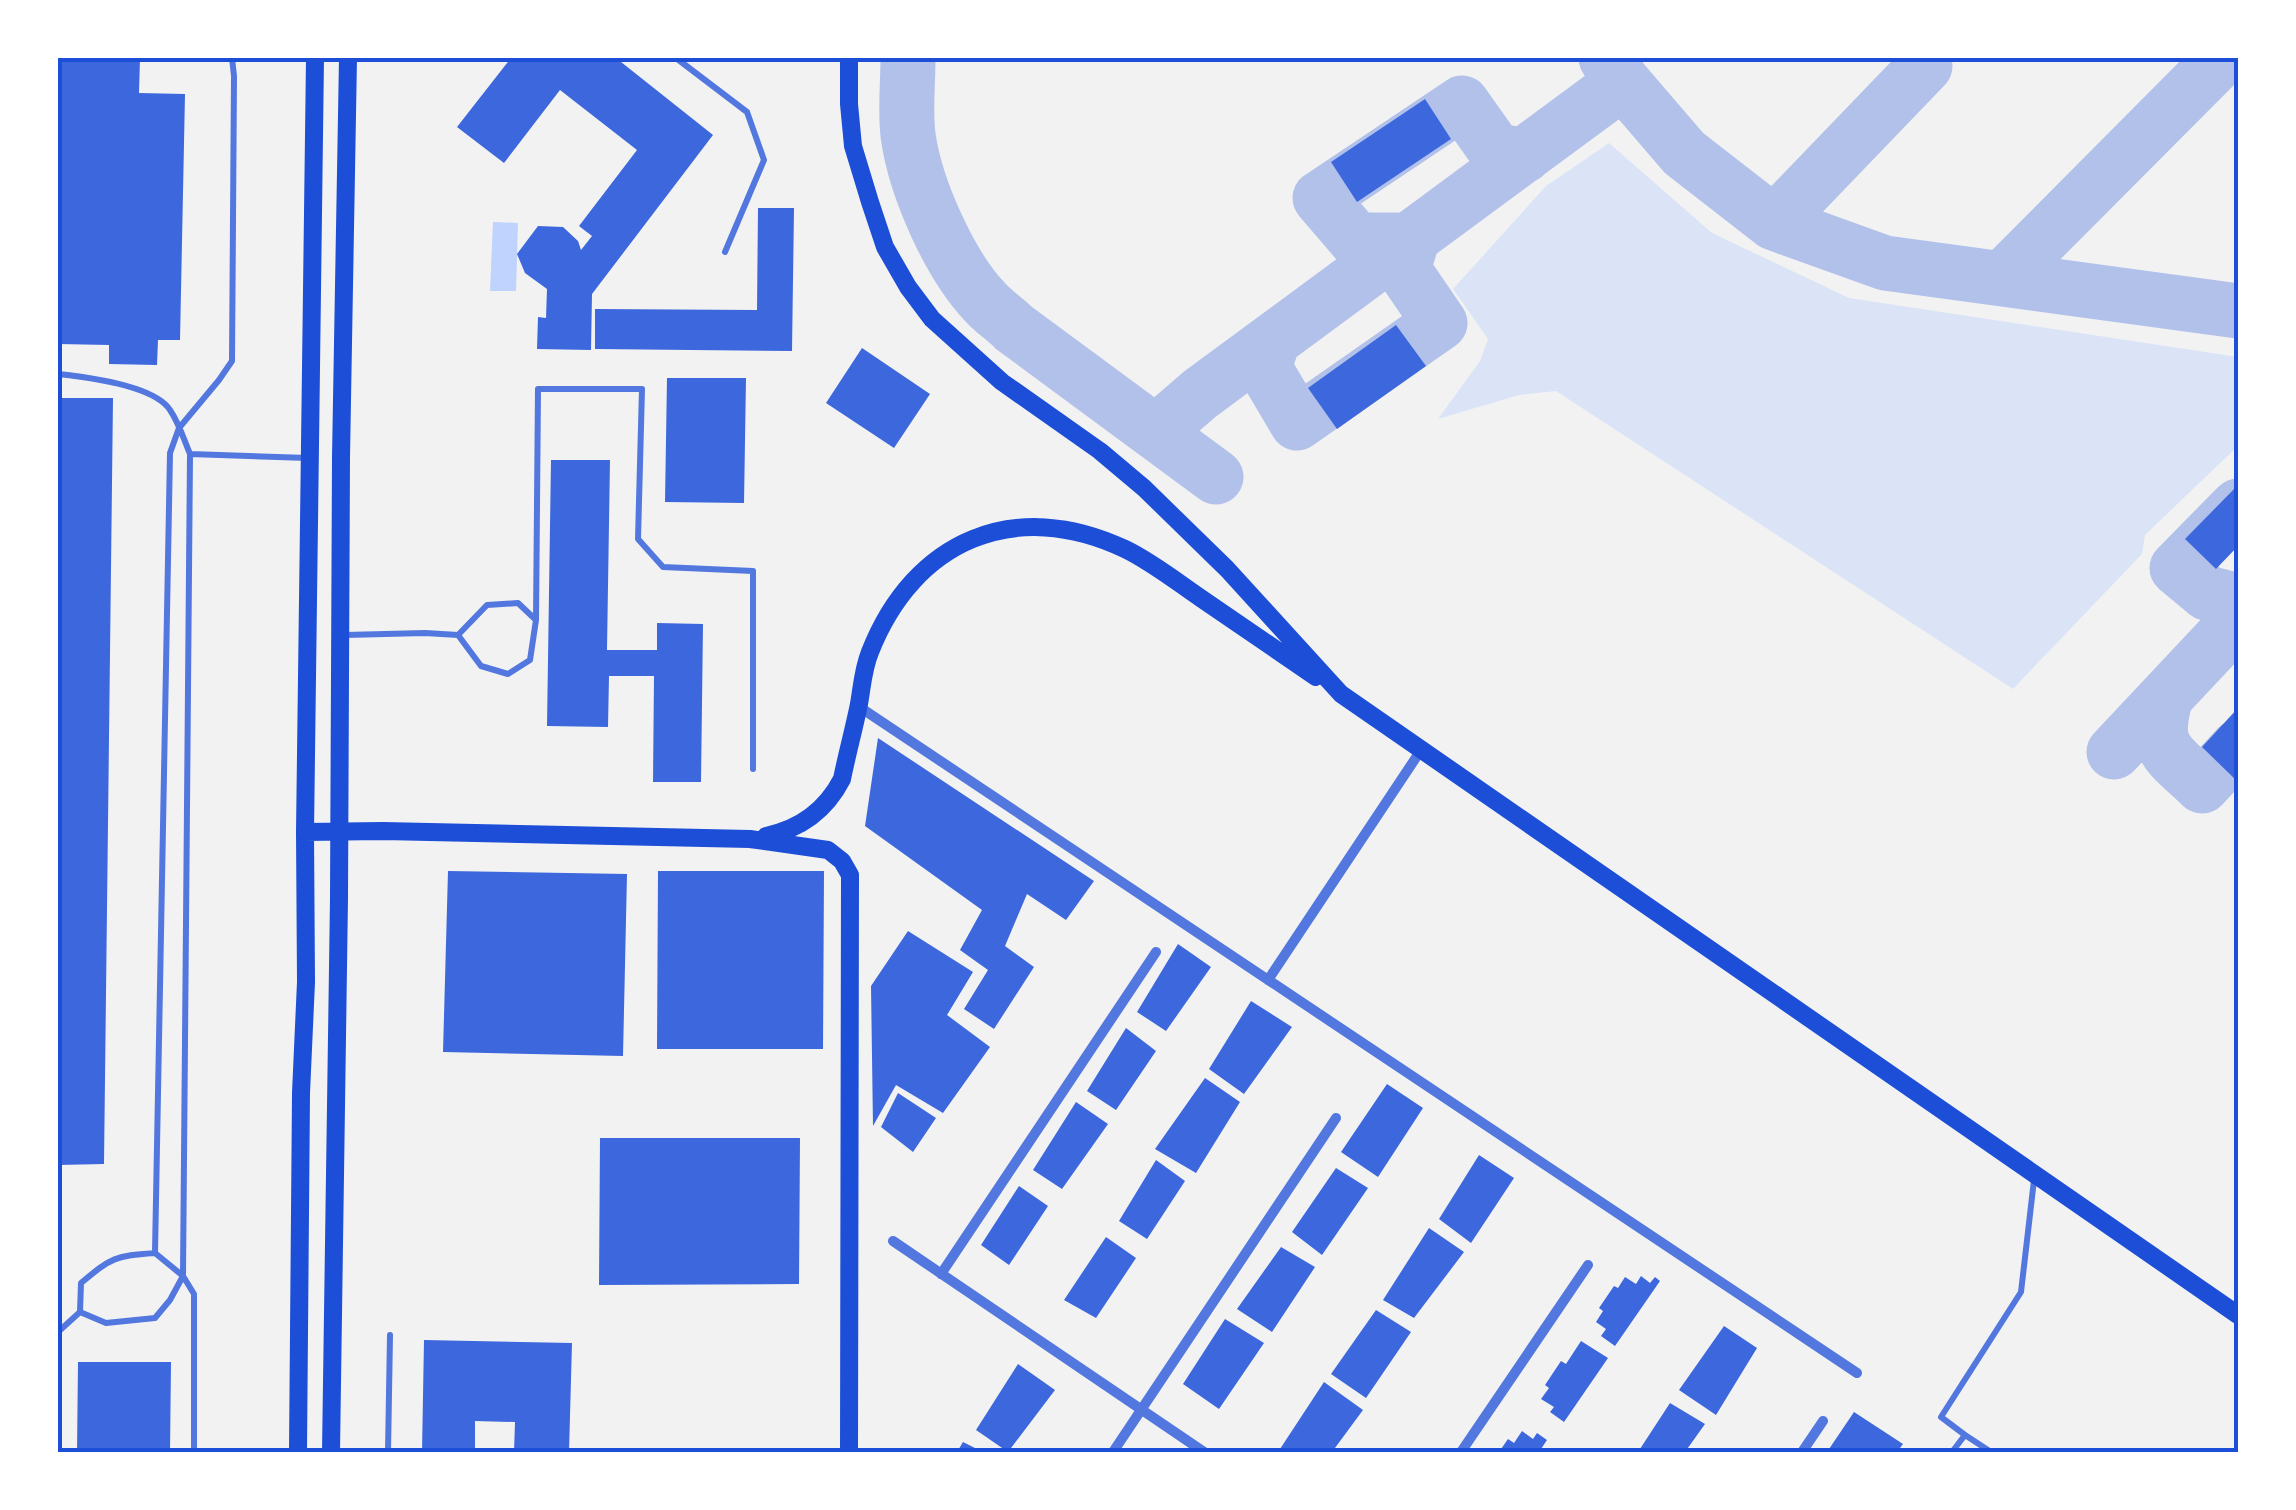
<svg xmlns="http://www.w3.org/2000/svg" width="2296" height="1510" font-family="Overpass,sans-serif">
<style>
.green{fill:#dbe4f7}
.water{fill:#bfd3fe}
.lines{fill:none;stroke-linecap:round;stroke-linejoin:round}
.taxiway{stroke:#b2c1ea;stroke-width:55}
.building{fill:#3d67dc}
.service{stroke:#5277de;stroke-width:6}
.minor{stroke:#5277de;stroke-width:10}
.secondary{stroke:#1d4ed8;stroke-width:18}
.neatline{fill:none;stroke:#1d4ed8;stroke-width:4}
</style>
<rect width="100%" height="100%" fill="#f2f2f2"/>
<!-- green -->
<path class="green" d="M1609,143l103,90 137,65 389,59v89l-93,89 -3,19 -129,135 -457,-298 -37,4 -81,24 42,-58 8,-22 -35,-50 93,-103z"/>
<!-- water -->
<path class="water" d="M493,222l25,1 -2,68h-26z"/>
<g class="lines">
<!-- taxiway -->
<path class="taxiway" d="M908,58c0,25 -3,52 0,77 7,52 41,129 77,167 9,10 20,17 29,26l202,149
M1606,58l17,24 61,71 90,70 111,40 353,48
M1774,223l151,-157
M2002,279l220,-221
M1273,341l-9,26 33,56 143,-100 -37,-54 9,-29h-56l-36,-42 142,-95 34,48 29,4
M1156,432l44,-38 423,-312
M2238,506l-61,62 30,25 31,8
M2166,697c-15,52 1,55 36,89l36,-39
M2114,752l124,-132"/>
</g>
<!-- building -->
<path class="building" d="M60,58h80l-1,35 46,1 -5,246h-22l-1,25 -48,-1v-19l-51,-1z
M511,58h105l97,77 -121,159 -1,56 -54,-1 1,-32 8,1 1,-29 -22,-16 -8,-19 21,-28 25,1 15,14 3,9 11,-14 -13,-10 58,-76 -77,-60 -56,73 -47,-36z
M1425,99l26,40 -94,63 -26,-40z
M758,208h36l-2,143 -197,-2v-40l162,1z
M1396,325l30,41 -89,63 -29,-41z
M862,348l68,46 -36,54 -68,-45z
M667,378h79l-2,125 -79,-1z
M58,398h55l-9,766 -46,1z
M551,460h59l-3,190h50v-27l46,1 -2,158h-48l1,-106h-45l-1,51 -61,-1z
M2238,485v61l-22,23 -31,-30z
M2238,708v74l-36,-35z
M878,738l216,143 -28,39 -39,-26 -22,52 29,21 -40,62 -30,-20 24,-39 -28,-20 22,-40 -117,-84z
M448,871l179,3 -4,182 -180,-4z
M658,871h166l-1,178h-166z
M908,931l65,41 -26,43 43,32 -47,66 -47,-28 -23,41 -2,-140z
M1178,944l33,23 -45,64 -29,-19z
M1251,1001l41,26 -48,67 -35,-25z
M1126,1028l30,23 -40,59 -29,-19z
M1205,1078l35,24 -44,71 -41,-24z
M1387,1084l36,24 -45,69 -37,-25z
M898,1093l38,25 -23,34 -32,-25z
M1076,1102l32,22 -46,65 -29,-19z
M600,1138h200l-1,146 -200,1z
M1479,1155l35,23 -43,65 -32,-24z
M1156,1160l29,21 -38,58 -28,-18z
M1336,1168l32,20 -46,67 -30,-23z
M1019,1186l29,20 -39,59 -28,-20z
M1429,1228l35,24 -50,66 -31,-18z
M1106,1237l30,21 -40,60 -32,-18z
M1281,1247l34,20 -43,65 -35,-23z
M1641,1276l9,7 5,-6 5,4 -45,65 -14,-10 5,-7 -10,-7 7,-11 -4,-3 15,-22 4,2 7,-11 11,7z
M1376,1310l35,22 -45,66 -35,-24z
M1225,1319l39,24 -45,66 -36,-25z
M1724,1326l33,22 -41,67 -37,-25z
M424,1340l148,3 -3,109h-55l1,-30 -40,-1v31h-53z
M1581,1341l27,17 -44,64 -14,-10 4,-5 -13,-8 8,-11 -4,-3 16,-24 5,3z
M78,1362h93l-1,90h-93z
M1018,1364l37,26 -47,62 -32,-22z
M1324,1382l39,28 -31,42h-48l-4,-3z
M1670,1403l35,21 -20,28h-47z
M1854,1412l49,32 -6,8h-70z
M1522,1431l11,8 4,-6 10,7 -8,12h-40l9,-13 6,4z
M963,1442l20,10h-26z"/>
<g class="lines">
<!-- service -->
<path class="service" d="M676,58l71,54 17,48 -39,92
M58,374c28,3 96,11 112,36 9,13 14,30 20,44l-7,822 11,18v158
M190,454l118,4
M536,620l2,-231h104l-4,150 25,28 90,4v198
M345,635l80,-2 33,2 29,-30 31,-2 18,17 -6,40 -22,14 -27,-8 -23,-31
M155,1253l15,-800 9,-25 40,-48 13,-19 2,-285 -2,-18
M58,1332l22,-20 1,-29c31,-26 34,-27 74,-30l28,23 -13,24 -15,18 -49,5 -26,-11
M1965,1435l26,17
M388,1452l2,-117
M1952,1452l13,-17 -24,-18 80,-125 13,-112"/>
<!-- minor -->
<path class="minor" d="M858,706l999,667
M1268,980l153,-230
M893,1241l311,211
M941,1274l215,-322
M1113,1452l223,-334
M1461,1452l127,-187
M1802,1452l21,-31"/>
<!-- secondary -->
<path class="secondary" d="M849,58v46l4,42 17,56 15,45 23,40 24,32 70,63 98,69 44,37 83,81 114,125 897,621
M305,832l78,-1 367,8 78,11 14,11 8,14 -1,577
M766,836c34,-7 60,-26 76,-57 5,-25 12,-50 17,-75 3,-17 4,-35 11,-52 44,-112 145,-155 255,-103 27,13 52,33 77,50 38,26 76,52 114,78
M298,1452l3,-359 5,-111 -1,-150 10,-774
M331,1452l8,-554 2,-441 7,-399"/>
</g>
<!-- border -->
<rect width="2296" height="1510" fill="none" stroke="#ffffff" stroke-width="120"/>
<rect x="60" y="60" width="2176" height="1390" class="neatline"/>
</svg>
